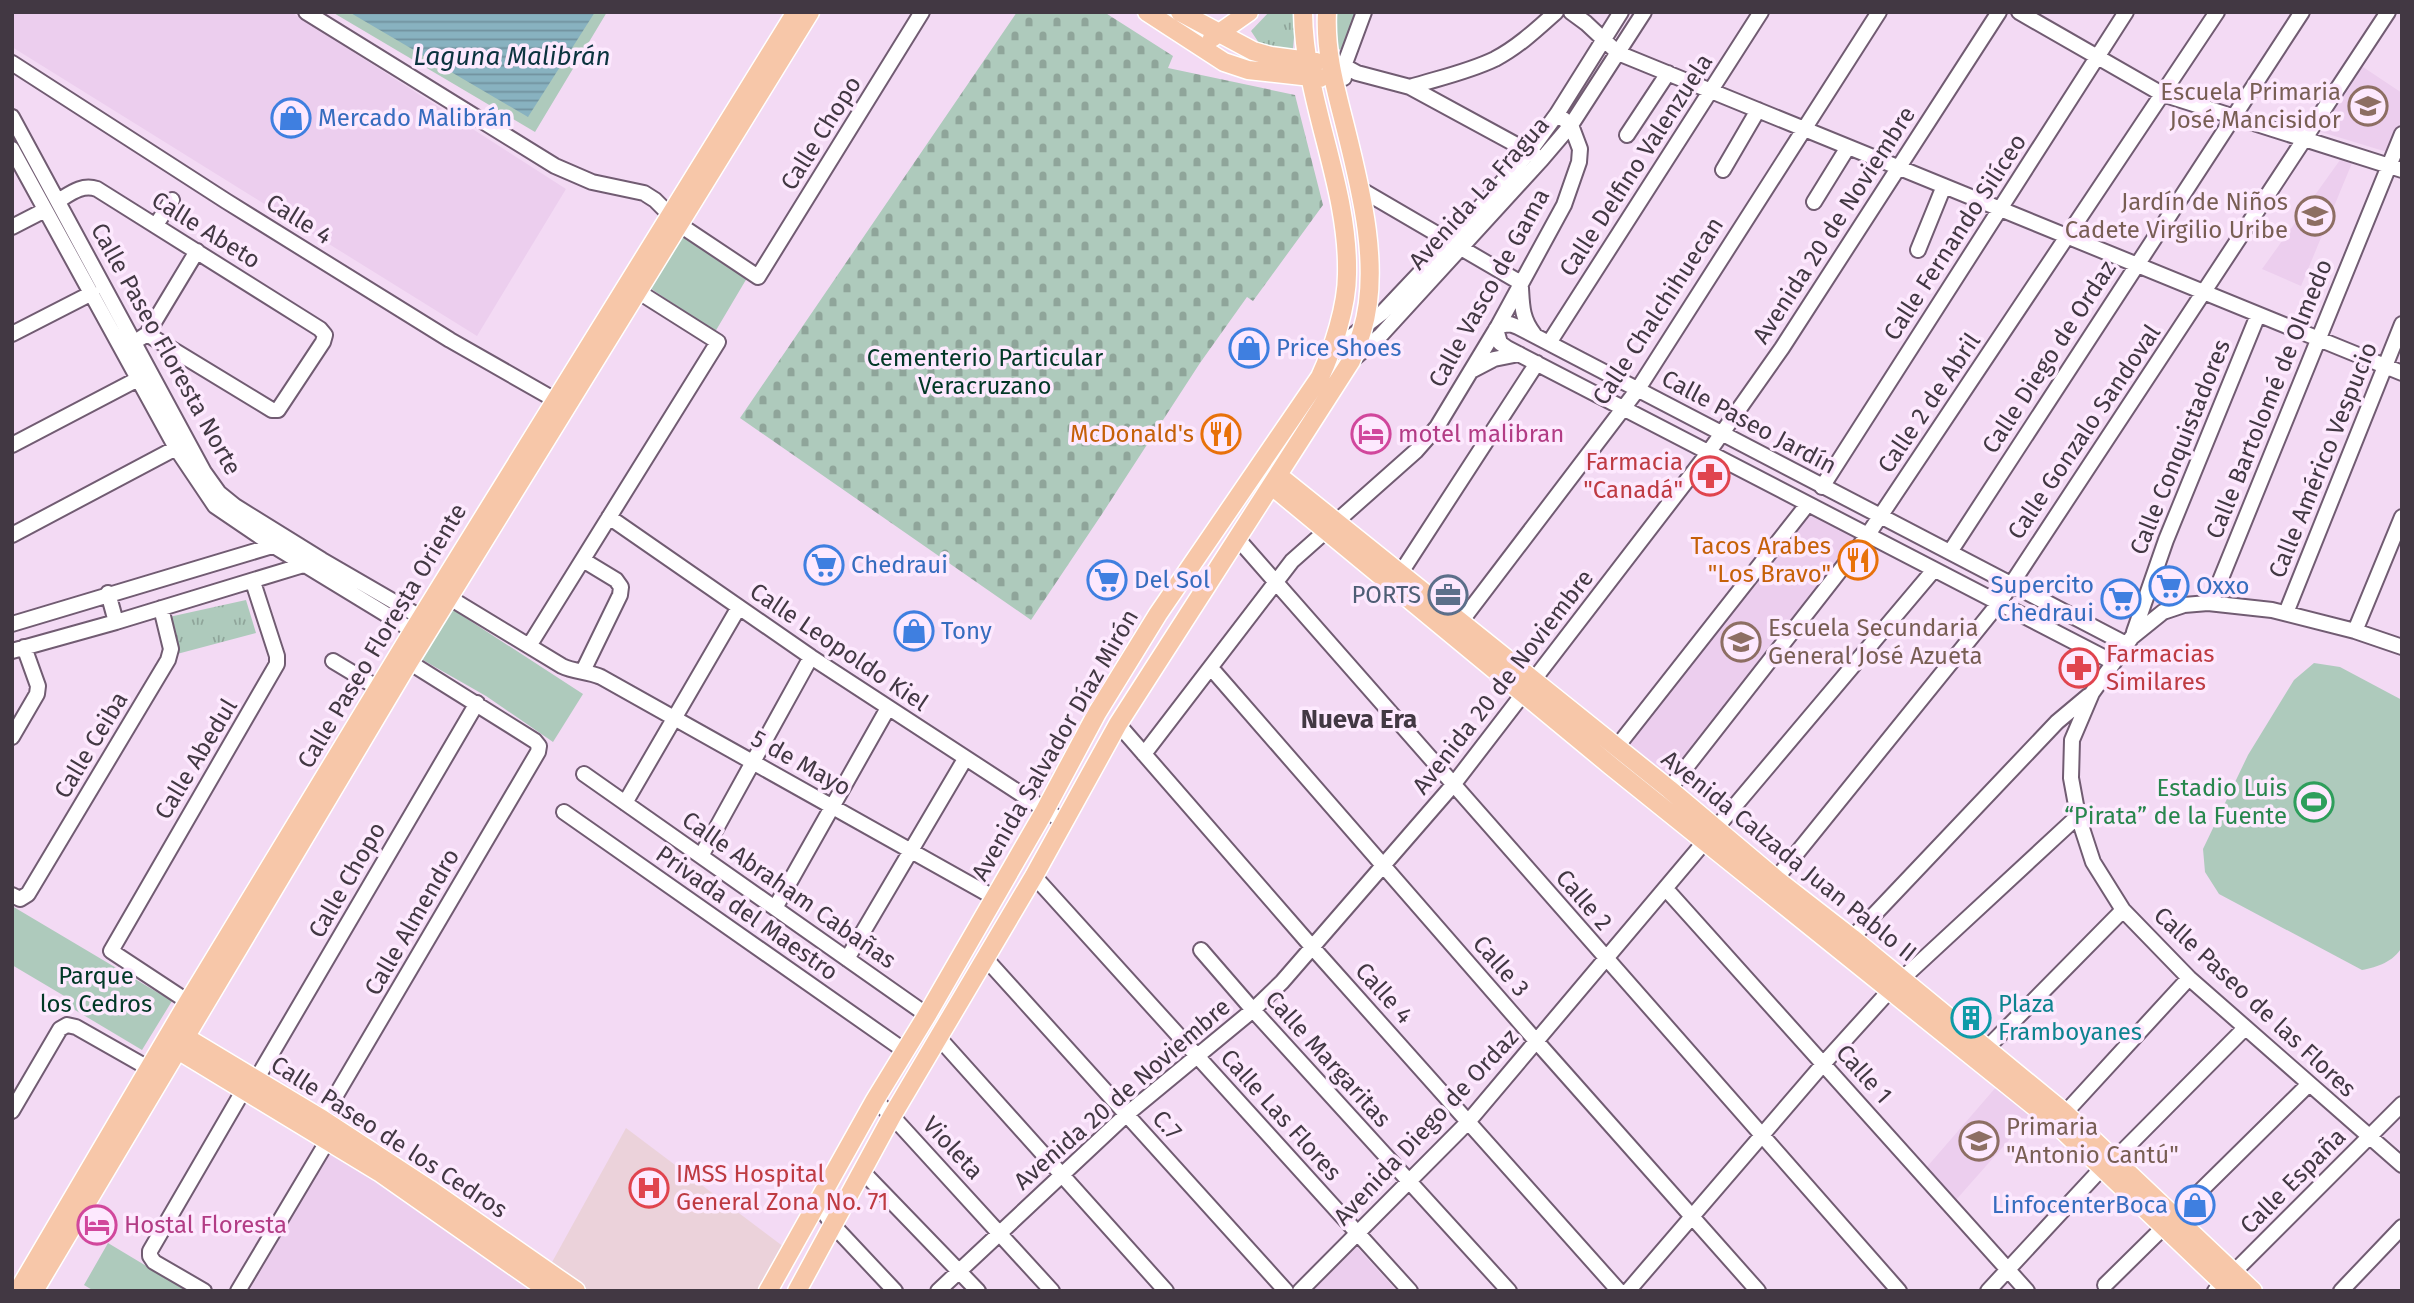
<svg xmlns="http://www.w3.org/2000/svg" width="2414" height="1303" font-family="'Fira Sans',sans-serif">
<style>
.built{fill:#ecceee}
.medical{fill:#ebd2da}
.grass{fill:url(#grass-tufts)}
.cemetery{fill:url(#cemetery-stones)}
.park{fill:#aecabc}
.water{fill:url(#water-rules)}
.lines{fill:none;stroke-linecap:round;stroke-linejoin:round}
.minor-casing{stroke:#715c72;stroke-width:18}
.major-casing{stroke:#fff;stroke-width:21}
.minor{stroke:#fff;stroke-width:14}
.major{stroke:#f7c7a9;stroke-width:18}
.labels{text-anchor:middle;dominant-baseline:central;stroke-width:7;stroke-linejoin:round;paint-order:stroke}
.education-label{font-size:24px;fill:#785e54;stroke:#fde9fe;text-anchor:end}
.shop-label{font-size:24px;fill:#366cbe;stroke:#fde9fe;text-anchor:start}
.street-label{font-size:24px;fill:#423843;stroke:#fde9fe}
.park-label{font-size:24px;fill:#013826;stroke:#fde9fe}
.food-label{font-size:24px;fill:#c56008;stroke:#fde9fe;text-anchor:end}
.hotel-label{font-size:24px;fill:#b23c85;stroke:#fde9fe;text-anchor:start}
.health-label{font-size:24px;fill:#be3a42;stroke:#fde9fe;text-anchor:start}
.service-label{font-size:24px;fill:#4e5e75;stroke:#fde9fe;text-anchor:end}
.leisure-label{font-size:24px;fill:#27864d;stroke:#fde9fe;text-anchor:end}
.culture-label{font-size:24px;fill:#0d838f;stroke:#fde9fe;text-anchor:start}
.water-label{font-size:26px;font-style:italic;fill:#0c343f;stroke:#fde9fe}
.neighbourhood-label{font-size:26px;font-weight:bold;fill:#423843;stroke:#fde9fe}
</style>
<defs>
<pattern id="grass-tufts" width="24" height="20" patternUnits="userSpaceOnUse" patternTransform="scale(1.75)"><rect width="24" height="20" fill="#aecabc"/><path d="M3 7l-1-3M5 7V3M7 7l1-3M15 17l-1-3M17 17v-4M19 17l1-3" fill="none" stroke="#8fa59a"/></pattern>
<pattern id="cemetery-stones" width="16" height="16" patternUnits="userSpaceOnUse" patternTransform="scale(1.75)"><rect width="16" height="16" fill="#aecabc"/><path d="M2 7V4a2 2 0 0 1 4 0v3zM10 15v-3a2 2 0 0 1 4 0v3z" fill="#8fa59a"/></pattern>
<pattern id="water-rules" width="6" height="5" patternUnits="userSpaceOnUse" patternTransform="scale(1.75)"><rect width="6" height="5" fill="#88b2c0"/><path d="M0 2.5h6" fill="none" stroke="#71929e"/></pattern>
</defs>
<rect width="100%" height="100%" fill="#f3daf4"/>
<!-- built -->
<path class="built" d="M12,12h279l275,177 -89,147 -465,-289z
M2360,65l42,28v26l-15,33 -69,-21z
M2340,160l12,3 -51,123 -39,-17z
M1810,511l47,25 -192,244 -41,-33z
M1997,1086l35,28 -77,87 -29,-33z
M332,1148l208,143h-291z
M1355,1245l42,46h-91z"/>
<!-- medical -->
<path class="medical" d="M626,1128l158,119 -27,44h-168l-38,-27z"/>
<!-- grass -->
<path class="grass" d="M1269,12h27l-3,37h-30l-12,-18z
M246,600l10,33 -79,21 -8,-37z"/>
<!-- cemetery -->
<path class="cemetery" d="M1017,12h87l69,44 -5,12 127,27 28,110 -70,96 -6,-4 -47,66 -98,151 -71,106 -291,-202z"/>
<!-- park -->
<path class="park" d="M332,12h275l-72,120z
M1332,12h28l-13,38 -12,-1z
M681,235l66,43 -32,54 -65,-44z
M452,609l131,85 -30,48 -67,-46 -65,-37z
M2314,663l26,4 62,33v247c-9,15 -24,20 -40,23l-143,-76 -14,-22 -2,-23 45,-94 46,-75z
M12,906l160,95 -30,49 -67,-40 -9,-13 -54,-32z
M108,1243l80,48h-94l-10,-6z"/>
<!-- water -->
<path class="water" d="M349,12h246l-67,105z"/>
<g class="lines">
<!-- minor casing -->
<g class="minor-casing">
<path id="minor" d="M306,12l249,154 37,16 52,11 11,7 25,25 78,52 164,-265
M1571,12l15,11 32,30 784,320
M2019,12l143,82 240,76
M12,63l214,138 224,139 114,65
M1330,64l14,2 13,7 53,14 125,68
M1344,78v-12l20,-54
M1410,87c29,-9 58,-15 85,-28 23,-12 42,-30 61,-47
M12,117l192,355 15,21 16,13 87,54 107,62
M1627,135l41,-62
M12,149l164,299 39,58 59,40 146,89
M1723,170l35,-60
M1360,189l161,94
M58,201c13,-8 24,-17 39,-12l223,140 5,6 -2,7 -45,68h-6l-125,-76
M1814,202l34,-55
M156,225l16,-25
M12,227l33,-17
M1918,250l26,-64
M1521,288c1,18 1,31 13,46
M1498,326l12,-2 8,3 608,317
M1496,329l4,14 7,5 606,314
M12,334l80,-41
M141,338l6,-4 50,-83
M1549,343l212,-331
M1331,352l51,-39 68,-72 80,-90 27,-37 64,-102
M1471,371l23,-12 25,-5
M1320,377l31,-16 30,-26 161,-176 29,-34 73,-113
M12,445l126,-66
M1822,487l304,-475
M609,517l202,140 253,165
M12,535l164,-87
M1237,538l662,753
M1950,552l352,-540
M583,560l33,20 5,7 -1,8 -37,76
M1400,574l137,-211
M440,592l122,74c12,6 26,5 39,11l394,221
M108,593l8,29
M2211,603l191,-469
M2286,613l116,-289
M1460,623l178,-234 241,-377
M12,624l267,-80
M2355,631l47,-114
M2134,632l32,-92 92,-225
M529,646l189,-304 -87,-55
M2402,647l-47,-16 -83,-21 -64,-7 -24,2 -21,7 -31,25 -40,56 -20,47 -1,38 7,38 15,46 30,48 66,68 213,187
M12,651l104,-29 194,-59
M333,661l45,27
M1211,668l326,374 221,249
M1118,724l195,224 306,343
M12,737l25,-43 1,-8 -14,-39
M1616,748l191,-243
M1144,754l148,-193 124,-110 21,-24 61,-101 66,-121 15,-43 1,-13 -9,-24 -14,-11
M584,774l343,241
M1663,797l204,-261 350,-524
M625,803l114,-196
M564,812l341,239
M701,856l110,-199
M1034,876l376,415
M1771,885l228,-282 389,-591
M1666,889l361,402
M12,895l8,4 8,-5 140,-234 3,-11 -10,-41
M775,908l113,-200
M1852,938l205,-216 31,-26
M1201,950l52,60 256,281
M847,959l118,-200
M986,959l300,332
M196,1007l-85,-56 166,-287v-8l-24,-74
M939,1038l227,253
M1987,1048l136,-138
M256,1080l221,-377
M875,1100l17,16 160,175
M12,1111l48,-82 7,-4 9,2 81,46
M2065,1113l124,-135
M322,1119l216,-367 1,-6 -4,-5 -134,-84
M2115,1159l130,-131
M862,1171l116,120
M817,1203l16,22 62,66
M2105,1285l204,-201
M204,1291l-50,-29 -4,-6v-5l93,-160
M238,1291l90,-151
M938,1291l189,-177 126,-104 29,-28 171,-197 255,-332 74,-105 217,-336
M1300,1291l168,-169 465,-551
M1628,1291l196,-228 67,-74 187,-173
M1988,1291l114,-123
M2215,1291l187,-187
M2341,1291l61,-64"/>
</g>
<!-- major casing -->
<g class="major-casing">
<path id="major" d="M1147,12l77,50 24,8 72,8
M1180,12l73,39 18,5 45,6
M1212,38l37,-26
M1279,476l390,313 107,90 76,59 213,175 188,178
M1272,486l339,280 444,357 176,168
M177,1032l145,87 107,70 147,102
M168,1044l211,128 170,119
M18,1291l170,-289 225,-371 383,-619
M34,1291l375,-629 401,-650
M768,1291l107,-191 52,-85 117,-203 53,-99 61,-99 162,-237c13,-28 27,-71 27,-103 2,-89 -43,-172 -44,-262
M797,1291l95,-175 142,-240 84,-152 233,-363c4,-10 8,-20 11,-30 20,-65 -3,-149 -19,-213 -9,-35 -18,-69 -16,-106"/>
</g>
<!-- minor -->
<use href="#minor" class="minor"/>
<!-- major -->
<use href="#major" class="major"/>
</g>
<!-- icons -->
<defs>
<g id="school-ring" transform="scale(2.0125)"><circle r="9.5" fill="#fde9fe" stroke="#8d6e63" stroke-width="1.5"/><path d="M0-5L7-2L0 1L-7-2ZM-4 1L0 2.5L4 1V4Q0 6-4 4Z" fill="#8d6e63"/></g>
<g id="shop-ring" transform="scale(2.0125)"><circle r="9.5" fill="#fde9fe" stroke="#3f7fe0" stroke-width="1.5"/><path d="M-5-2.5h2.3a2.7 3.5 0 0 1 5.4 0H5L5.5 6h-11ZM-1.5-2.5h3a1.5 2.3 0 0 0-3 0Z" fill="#3f7fe0"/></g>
<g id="restaurant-ring" transform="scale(2.0125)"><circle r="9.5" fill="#fde9fe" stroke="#e8710a" stroke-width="1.5"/><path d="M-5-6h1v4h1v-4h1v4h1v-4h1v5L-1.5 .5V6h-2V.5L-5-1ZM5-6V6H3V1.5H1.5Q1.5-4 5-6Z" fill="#e8710a"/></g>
<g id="hotel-ring" transform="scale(2.0125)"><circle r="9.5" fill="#fde9fe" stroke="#d1479c" stroke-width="1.5"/><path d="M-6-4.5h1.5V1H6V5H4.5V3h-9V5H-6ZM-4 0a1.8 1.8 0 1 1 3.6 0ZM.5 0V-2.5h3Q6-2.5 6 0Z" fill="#d1479c"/></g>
<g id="pharmacy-ring" transform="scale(2.0125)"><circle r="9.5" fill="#fde9fe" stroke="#e0444e" stroke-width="1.5"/><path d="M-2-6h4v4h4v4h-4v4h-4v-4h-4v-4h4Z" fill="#e0444e"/></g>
<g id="supermarket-ring" transform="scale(2.0125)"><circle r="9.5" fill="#fde9fe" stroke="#3f7fe0" stroke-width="1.5"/><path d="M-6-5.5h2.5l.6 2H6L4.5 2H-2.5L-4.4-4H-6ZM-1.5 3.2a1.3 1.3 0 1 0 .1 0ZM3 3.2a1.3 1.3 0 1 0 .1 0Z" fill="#3f7fe0"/></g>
<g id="office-ring" transform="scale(2.0125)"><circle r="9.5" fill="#fde9fe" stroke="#5c6f8a" stroke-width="1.5"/><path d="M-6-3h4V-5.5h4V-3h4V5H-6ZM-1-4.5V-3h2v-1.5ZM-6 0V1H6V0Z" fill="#5c6f8a"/></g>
<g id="stadium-ring" transform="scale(2.0125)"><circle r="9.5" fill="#fde9fe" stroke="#2e9e5b" stroke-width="1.5"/><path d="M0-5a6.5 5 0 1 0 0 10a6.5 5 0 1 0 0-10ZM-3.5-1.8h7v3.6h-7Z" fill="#2e9e5b"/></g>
<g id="building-ring" transform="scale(2.0125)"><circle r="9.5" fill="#fde9fe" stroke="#0f9aa8" stroke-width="1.5"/><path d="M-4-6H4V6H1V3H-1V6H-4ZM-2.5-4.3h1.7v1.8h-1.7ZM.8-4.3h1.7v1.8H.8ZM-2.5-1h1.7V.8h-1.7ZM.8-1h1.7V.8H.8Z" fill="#0f9aa8"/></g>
<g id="hospital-ring" transform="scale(2.0125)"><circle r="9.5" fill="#fde9fe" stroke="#e0444e" stroke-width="1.5"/><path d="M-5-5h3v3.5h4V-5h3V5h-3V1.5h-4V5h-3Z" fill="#e0444e"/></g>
</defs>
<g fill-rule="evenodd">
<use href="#school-ring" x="2368" y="106"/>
<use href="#shop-ring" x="291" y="118"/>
<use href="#school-ring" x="2315" y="216"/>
<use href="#shop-ring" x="1249" y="348"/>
<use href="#restaurant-ring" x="1221" y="434"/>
<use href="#hotel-ring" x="1371" y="434"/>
<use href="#pharmacy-ring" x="1710" y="476"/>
<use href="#restaurant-ring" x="1858" y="560"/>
<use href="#supermarket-ring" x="824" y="565"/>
<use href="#supermarket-ring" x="1107" y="580"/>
<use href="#supermarket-ring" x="2169" y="586"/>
<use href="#office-ring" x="1448" y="595"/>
<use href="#supermarket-ring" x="2121" y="599"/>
<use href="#shop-ring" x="914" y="631"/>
<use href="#school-ring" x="1741" y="642"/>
<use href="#pharmacy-ring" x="2079" y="668"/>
<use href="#stadium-ring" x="2314" y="802"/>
<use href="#building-ring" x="1971" y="1018"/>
<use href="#school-ring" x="1979" y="1141"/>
<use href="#hospital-ring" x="649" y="1188"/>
<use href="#shop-ring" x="2195" y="1205"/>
<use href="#hotel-ring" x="97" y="1225"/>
</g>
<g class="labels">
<!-- education labels -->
<g class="education-label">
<text x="2341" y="92">Escuela Primaria<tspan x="2341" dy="28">José Mancisidor</tspan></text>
<text x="2288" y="202">Jardín de Niños<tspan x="2288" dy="28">Cadete Virgilio Uribe</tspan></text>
<text x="1768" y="628" text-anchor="start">Escuela Secundaria<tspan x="1768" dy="28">General José Azueta</tspan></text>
<text x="2006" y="1127" text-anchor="start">Primaria<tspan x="2006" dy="28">"Antonio Cantú"</tspan></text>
</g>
<!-- shop labels -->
<g class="shop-label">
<text x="318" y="118">Mercado Malibrán</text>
<text x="1276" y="348">Price Shoes</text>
<text x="851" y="565">Chedraui</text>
<text x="1134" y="580">Del Sol</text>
<text x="2094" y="585" text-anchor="end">Supercito<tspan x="2094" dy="28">Chedraui</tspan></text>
<text x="2196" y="586">Oxxo</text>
<text x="941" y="631">Tony</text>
<text x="2168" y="1205" text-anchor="end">LinfocenterBoca</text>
</g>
<!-- street labels -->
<g class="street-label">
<text transform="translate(821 133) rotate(-58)">Calle Chopo</text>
<text transform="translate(1636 165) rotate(-57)">Calle Delfino Valenzuela</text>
<text transform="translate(1479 193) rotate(-48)">Avenida La Fragua</text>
<text transform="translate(299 219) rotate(32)">Calle 4</text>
<text transform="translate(1834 225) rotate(-57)">Avenida 20 de Noviembre</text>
<text transform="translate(206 230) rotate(32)">Calle Abeto</text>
<text transform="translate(1955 237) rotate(-57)">Calle Fernando Silíceo</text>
<text transform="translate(1489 288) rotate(-61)">Calle Vasco de Gama</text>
<text transform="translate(1658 311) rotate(-57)">Calle Chalchihuecan</text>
<text transform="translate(166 349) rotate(61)">Calle Paseo Floresta Norte</text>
<text transform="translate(2049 357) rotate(-57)">Calle Diego de Ordaz</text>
<text transform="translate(2269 399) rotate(-68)">Calle Bartolomé de Olmedo</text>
<text transform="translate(1929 403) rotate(-56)">Calle 2 de Abril</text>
<text transform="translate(1749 422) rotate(28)">Calle Paseo Jardín</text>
<text transform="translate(2084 432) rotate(-56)">Calle Gonzalo Sandoval</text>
<text transform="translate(2180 447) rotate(-68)">Calle Conquistadores</text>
<text transform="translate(2323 460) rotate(-68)">Calle Américo Vespucio</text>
<text transform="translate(382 636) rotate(-59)">Calle Paseo Floresta Oriente</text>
<text transform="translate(839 647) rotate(34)">Calle Leopoldo Kiel</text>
<text transform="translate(1503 682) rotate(-52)">Avenida 20 de Noviembre</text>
<text transform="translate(91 745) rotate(-59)">Calle Ceiba</text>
<text transform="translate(1055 745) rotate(-60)">Avenida Salvador Díaz Mirón</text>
<text transform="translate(196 759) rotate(-59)">Calle Abedul</text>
<text transform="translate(801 763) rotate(29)">5 de Mayo</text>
<text transform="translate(1789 856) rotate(39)">Avenida Calzada Juan Pablo II</text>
<text transform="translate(347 880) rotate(-60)">Calle Chopo</text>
<text transform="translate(789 890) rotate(35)">Calle Abraham Cabañas</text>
<text transform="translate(1584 900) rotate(49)">Calle 2</text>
<text transform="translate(747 913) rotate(35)">Privada del Maestro</text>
<text transform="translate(412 922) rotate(-60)">Calle Almendro</text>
<text transform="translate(1501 966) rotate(49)">Calle 3</text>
<text transform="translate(1384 993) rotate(48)">Calle 4</text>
<text transform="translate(2255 1002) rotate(43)">Calle Paseo de las Flores</text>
<text transform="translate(1328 1059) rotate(48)">Calle Margaritas</text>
<text transform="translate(1864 1074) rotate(48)">Calle 1</text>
<text transform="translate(1122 1094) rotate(-41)">Avenida 20 de Noviembre</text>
<text transform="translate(1281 1115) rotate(48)">Calle Las Flores</text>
<text transform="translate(1167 1125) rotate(48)">C.7</text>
<text transform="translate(1426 1127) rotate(-47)">Avenida Diego de Ordaz</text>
<text transform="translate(389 1137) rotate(33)">Calle Paseo de los Cedros</text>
<text transform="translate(953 1148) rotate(47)">Violeta</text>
<text transform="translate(2293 1181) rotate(-45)">Calle España</text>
</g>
<!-- park labels -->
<g class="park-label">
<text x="985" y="358">Cementerio Particular<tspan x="985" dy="28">Veracruzano</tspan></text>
<text x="96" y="976">Parque<tspan x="96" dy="28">los Cedros</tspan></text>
</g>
<!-- food labels -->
<g class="food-label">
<text x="1194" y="434">McDonald's</text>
<text x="1831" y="546">Tacos Arabes<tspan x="1831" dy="28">"Los Bravo"</tspan></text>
</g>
<!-- hotel labels -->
<g class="hotel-label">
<text x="1398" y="434">motel malibran</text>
<text x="124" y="1225">Hostal Floresta</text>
</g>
<!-- health labels -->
<g class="health-label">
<text x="1683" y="462" text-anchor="end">Farmacia<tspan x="1683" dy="28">"Canadá"</tspan></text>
<text x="2106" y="654">Farmacias<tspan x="2106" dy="28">Similares</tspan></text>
<text x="676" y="1174">IMSS Hospital<tspan x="676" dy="28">General Zona No. 71</tspan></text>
</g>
<!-- service labels -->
<g class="service-label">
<text x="1421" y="595">PORTS</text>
</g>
<!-- leisure labels -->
<g class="leisure-label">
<text x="2287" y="788">Estadio Luis<tspan x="2287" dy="28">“Pirata” de la Fuente</tspan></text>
</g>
<!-- culture labels -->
<g class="culture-label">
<text x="1998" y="1004">Plaza<tspan x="1998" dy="28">Framboyanes</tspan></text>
</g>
<!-- water labels -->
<g class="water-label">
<text x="512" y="56">Laguna Malibrán</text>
</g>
<!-- neighbourhood labels -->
<g class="neighbourhood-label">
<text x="1359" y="719">Nueva Era</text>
</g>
</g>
<!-- border -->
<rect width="2414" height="1303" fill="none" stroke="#423843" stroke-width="28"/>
</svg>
